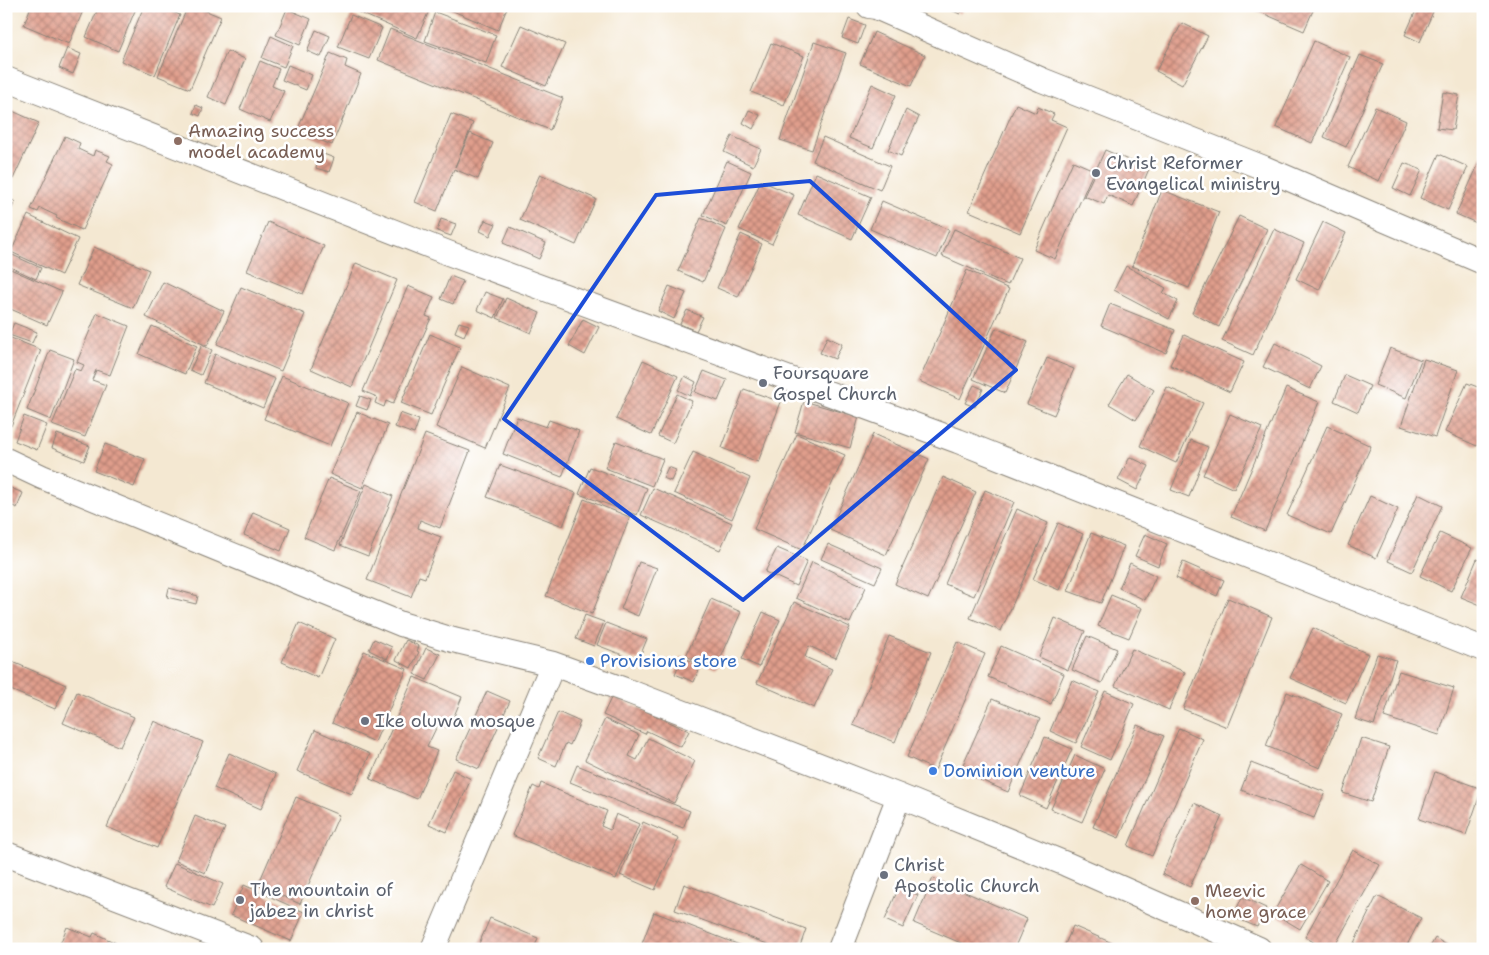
<svg xmlns="http://www.w3.org/2000/svg" width="1489" height="955" font-family="'Shantell Sans',sans-serif">
<style>
.building{fill:url(#building-cross-hatch)}
.lines{fill:none;stroke-linecap:round;stroke-linejoin:round}
.minor-casing{stroke:#888277;stroke-width:26}
.minor{stroke:#fff;stroke-width:24}
.marked{fill:none;stroke:#1d4ed8;stroke-width:4;stroke-linejoin:round}
.education-dot{fill:#8d6e63;stroke:#fff;stroke-width:2}
.worship-dot{fill:#6b7280;stroke:#fff;stroke-width:2}
.shop-dot{fill:#3f7fe0;stroke:#fff;stroke-width:2}
.labels{text-anchor:middle;dominant-baseline:central;stroke-width:5;stroke-linejoin:round;paint-order:stroke}
.education-label{font-size:18px;fill:#785e54;stroke:#fff;text-anchor:start}
.worship-label{font-size:18px;fill:#5b616d;stroke:#fff;text-anchor:start}
.shop-label{font-size:18px;fill:#366cbe;stroke:#fff;text-anchor:start}
</style>
<defs>
<pattern id="building-cross-hatch" width="8" height="8" patternUnits="userSpaceOnUse" patternTransform="scale(1.25)"><rect width="8" height="8" fill="#e09e8c"/><path d="M0 0l8 8M0 8l8-8" fill="none" stroke="#b58072"/></pattern>
</defs>
<rect width="100%" height="100%" fill="#fff"/>
<filter id="ink" filterUnits="userSpaceOnUse"><feTurbulence type="fractalNoise" baseFrequency=".02" numOctaves="2"/><feDisplacementMap in="SourceGraphic" scale="10" xChannelSelector="R" yChannelSelector="G"/><feConvolveMatrix kernelMatrix="1 2 1 2 8 2 1 2 1" color-interpolation-filters="sRGB"/></filter>
<filter id="wash" filterUnits="userSpaceOnUse"><feTurbulence type="fractalNoise" baseFrequency=".0096" numOctaves="4" result="noise"/><feDisplacementMap in="SourceGraphic" scale="20" xChannelSelector="R" yChannelSelector="G"/><feGaussianBlur stdDeviation="1.12" result="paint"/><feColorMatrix in="noise" values="0 0 0 0 0 0 0 0 0 0 0 0 0 0 0 0 0 1.4 0 .05"/><feComposite in="paint" operator="in"/></filter>
<g filter="url(#wash)">
<rect width="100%" height="100%" fill="#f4e8d2"/>
<g id="blocks">
<!-- building -->
<path class="building" d="M31,6h54l-16,38 -45,-19z
M99,6h38l-19,45 -32,-14z
M144,6l9,3 1,-3h4l22,9 -25,60 -34,-14z
M188,6h6l27,11 -31,72 -32,-13z
M360,6h71l-14,32 -59,-26z
M441,6h67l-10,24z
M942,6h22l-4,8z
M1254,6h61l-11,25 -51,-22z
M1418,6l17,1 -15,35 -15,-7z
M287,9l24,10 -11,26 -24,-10z
M435,12l61,23 -10,28 -61,-22z
M351,15l31,13 -13,31 -31,-12z
M849,19l16,6 -7,19 -16,-6z
M1182,23l26,13 -26,49 -26,-14z
M521,25l44,19 -19,42 -44,-19z
M390,29l173,69 -13,32 -172,-70z
M316,30l14,6 -9,21 -14,-6z
M874,32l51,23 -14,31 -51,-22z
M271,36l22,10 -9,21 -22,-9z
M1314,41l36,16 -38,86 -36,-16z
M814,42l32,11 -34,97 -32,-10z
M771,43l33,13 -20,49 -33,-13z
M67,48l14,6 -8,20 -14,-6z
M227,51l18,8 -19,46 -18,-8z
M330,53l17,7 -2,7 16,7 -29,71 -35,-14z
M1360,55l23,9 -37,83 -22,-10z
M260,61l19,8 -7,17 12,5 -14,31 -30,-13z
M288,65l24,10 -6,15 -24,-10z
M872,84l24,11 -23,53 -24,-10z
M1443,92l16,3 -6,35 -16,-2z
M1016,104l20,9 2,-6 16,7 -3,6 16,7 -47,106 -51,-22z
M196,105l7,3 -3,8 -7,-3z
M1375,107l31,14 -27,60 -31,-14z
M6,108l33,15 -26,56 -7,-3z
M749,110l11,5 -7,14 -10,-6z
M906,110l13,7 -18,39 -13,-6z
M451,114l22,9 -18,44 15,-34 23,10 -15,36 -24,-10 -17,42 -22,-9z
M65,136l15,7 -2,6 15,7 2,-6 15,6 -3,5 6,3 -31,66 -26,-12 1,-2 -17,-8 -2,4 -7,-3z
M732,136l29,13 -8,17 -29,-14z
M823,137l67,29 -10,24 -67,-29z
M1105,150l44,19 -16,37 -25,-11 -4,9 -20,-8z
M321,153l13,5 -5,14 -13,-4z
M1439,154l29,13 -20,43 -28,-12z
M1483,154v68l-2,3 -25,-11z
M727,161l24,11 -24,54 -24,-11z
M1073,161l21,9 -39,89 -21,-9z
M1404,163l18,7 -12,26 -17,-8z
M816,173l55,24 -19,42 -54,-24z
M540,174l56,25 -20,46 -56,-25z
M761,181l33,14 -22,49 -33,-15z
M1162,190l57,22 -30,76 -57,-22z
M6,198l9,3 -9,21z
M882,201l67,29 -12,28 -67,-29z
M28,215l50,24 -17,36 -50,-23z
M1239,216l28,13 -48,98 -27,-14z
M701,218l25,11 -23,53 -25,-11z
M441,219l15,5 -5,12 -14,-5z
M485,220l11,4 -6,12 -10,-5z
M268,222l56,24 -21,48 -56,-23z
M1323,222l23,11 -27,57 -23,-11z
M510,227l36,16 -7,16 -36,-16z
M954,229l66,29 -12,27 -66,-29z
M1274,229l30,14 -51,112 -31,-14z
M741,234l21,10 -24,53 -21,-9z
M94,247l55,23 -16,38 -56,-23z
M6,252l35,16 -5,11 -30,-14z
M356,263l41,17 -45,107 -41,-18z
M1126,266l40,22 -3,5 15,8 -9,18 -55,-29z
M6,267l56,25 -15,33 -41,-18z
M967,270l42,19 -49,110 -41,-18z
M450,276l13,5 -10,23 -12,-5z
M163,282l61,29 -17,35 -61,-29z
M408,286l26,11 -8,19 5,2 -38,86 -7,-3 -2,6 -9,-4 2,-6 -14,-6z
M669,286l17,7 -12,26 -16,-8z
M241,287l64,27 -24,57 -64,-27z
M485,292l18,7 -8,19 -18,-8z
M506,298l34,15 -9,20 -34,-15z
M1110,304l65,26 -9,23 -65,-27z
M687,310l16,7 -7,14 -16,-7z
M97,313l32,13 -19,49 -14,-5 -4,10 14,5 -21,52 -33,-12 23,-56 6,2 3,-6 -7,-3z
M583,319l16,8 -14,28 -16,-9z
M459,322l10,3 -5,11 -9,-4z
M14,323l23,9 -5,11 -23,-8z
M152,326l45,20 -12,28 -46,-20z
M996,328l32,14 -23,51 -32,-14z
M430,334l30,13 -29,68 -30,-12z
M1184,335l60,27 -14,30 -60,-27z
M6,336l35,14 -30,76 -5,-2z
M827,337l15,7 -7,15 -15,-6z
M1275,343l46,23 -11,23 -47,-22z
M202,345l10,5 -11,25 -11,-5z
M1390,348l31,12 -15,38 -31,-13z
M50,350l24,9 -23,61 -24,-10z
M215,354l60,25 -12,29 -59,-25z
M1047,358l27,11 -20,46 -27,-11z
M1424,359l34,11 -23,67 -34,-11z
M643,360l35,16 -27,59 -35,-16z
M462,367l48,21 -25,60 -49,-21z
M704,371l23,9 -9,21 -23,-9z
M1127,374l27,16 -18,30 -27,-16z
M1345,375l25,11 -12,26 -24,-11z
M282,376l66,27 -18,43 -66,-27z
M685,376l11,6 -6,14 -12,-6z
M1467,383l16,6v44l-6,13 -32,-14z
M974,385l9,4 -8,18 -10,-4z
M1167,387l36,16 -27,60 -36,-17z
M1286,388l33,14 -54,129 -34,-14z
M744,389l37,13 -23,60 -36,-14z
M677,394l15,7 -19,42 -15,-7z
M360,396l11,4 -4,10 -11,-4z
M804,401l55,16 -9,31 -55,-16z
M357,412l31,13 -26,63 -32,-14z
M400,413l19,7 -5,14 -19,-7z
M1230,414l32,14 -28,61 -31,-14z
M24,416l23,9 -10,25 -22,-9z
M517,417l29,10 3,-7 30,11 -17,46 -59,-23z
M1327,426l44,20 -40,88 -44,-19z
M57,434l33,12 -6,15 -32,-13z
M425,434l45,17 -30,77 -20,-8 -2,8 23,9 -16,41 -6,-2 -8,21 -44,-17z
M797,434l48,21 -43,95 -48,-21z
M873,434l56,25 -43,96 -56,-25z
M1191,440l17,7 -19,50 -18,-7z
M616,441l47,18 -11,27 -47,-18z
M105,444l40,15 -11,28 -40,-16z
M693,452l57,26 -18,41 -58,-26z
M1130,457l19,9 -12,24 -19,-10z
M500,465l76,28 -13,33 -76,-29z
M590,467l57,21 -10,27 -58,-21z
M668,467l8,3 -5,11 -8,-3z
M943,477l33,15 -48,107 -33,-15z
M329,478l32,13 -26,59 -31,-13z
M366,484l27,12 -25,60 -28,-11z
M6,486l17,7 -6,15 -11,-5z
M653,488l79,35 -12,27 -79,-35z
M985,490l29,12 -40,94 -29,-12z
M1418,494l24,12 -30,66 -24,-11z
M1370,496l28,13 -22,49 -28,-13z
M584,499l46,18 -38,97 -46,-18z
M1017,509l31,14 -47,108 -31,-13z
M253,512l37,16 -9,23 -37,-16z
M1058,523l25,11 -24,56 -26,-11z
M1091,533l33,13 -23,57 -33,-12z
M1440,533l32,15 -21,43 -31,-15z
M1145,534l22,10 -9,22 -23,-10z
M828,544l54,24 -7,15 -54,-24z
M777,548l30,13 -11,25 -31,-14z
M1477,559l6,2v45l-22,-9z
M639,562l18,6 -19,48 -17,-7z
M812,562l54,25 -16,36 -54,-25z
M1183,562l41,18 -7,16 -41,-18z
M1130,563l26,13 -11,24 -26,-12z
M169,588l29,8 -2,8 -29,-7z
M1111,595l31,13 -13,30 -31,-12z
M1228,598l44,19 -45,110 -44,-18z
M711,599l30,13 -25,57 -30,-13z
M794,602l56,25 -14,31 -27,-12 -4,11 27,12 -18,39 -57,-25z
M763,612l17,8 -21,47 -17,-8z
M585,615l19,7 -10,24 -18,-7z
M1055,618l30,13 -17,39 -29,-13z
M299,623l36,16 -17,39 -36,-16z
M606,623l41,16 -9,22 -41,-16z
M1313,628l55,26 -22,49 -56,-25z
M889,636l42,16 -36,90 -42,-17z
M1087,636l30,13 -15,34 -30,-13z
M374,639l18,8 -5,12 -18,-9z
M406,640l13,6 -2,5 2,1 -8,16 -15,-8z
M957,642l28,12 -50,116 -28,-13z
M1001,646l63,28 -13,30 -63,-27z
M426,648l14,6 -13,26 -13,-6z
M1132,649l53,23 -16,38 -54,-24z
M364,651l43,18 -32,73 -43,-19z
M1377,654l19,6 -22,65 -19,-6z
M682,657l19,8 -7,17 -19,-8z
M6,659l60,26 -11,24 -49,-21z
M1399,671l55,17 -15,47 -55,-18z
M414,677l48,20 -13,31 -11,-4 -11,23 10,4 -20,48 -47,-20z
M1072,680l27,12 -23,51 -26,-12z
M487,691l23,10 -31,68 -23,-10z
M1105,691l29,13 -24,56 -29,-13z
M77,692l57,25 -14,30 -57,-24z
M1287,692l55,22 -22,54 -54,-22z
M612,696l77,35 -8,16 -34,-16 -2,3 -42,-19z
M992,699l48,20 -32,73 -48,-21z
M558,712l22,10 -10,23 -4,-2 -10,23 -18,-8z
M605,719l34,16 -10,21 8,4 11,-22 47,23 -21,42 -89,-43z
M154,721l49,21 -46,106 -50,-21z
M1137,725l27,11 -45,102 -26,-11z
M1179,728l24,11 -51,117 -24,-10z
M315,730l55,24 -18,40 -55,-23z
M1045,737l27,12 -26,59 -26,-12z
M1361,738l28,9 -18,55 -28,-9z
M229,753l47,21 -15,35 -47,-21z
M1075,755l30,14 -23,53 -31,-13z
M1251,763l74,29 -11,26 -73,-28z
M577,765l113,46 -7,17 -113,-46z
M453,770l18,9 -24,53 -18,-8z
M1435,772l47,17 -16,46 -47,-16z
M541,783l66,28 -6,15 9,4 6,-16 23,10 -23,55 -104,-44 21,-49 6,3z
M296,797l43,18 -39,89 -42,-19z
M1194,803l28,13 -32,71 -28,-13z
M195,816l30,12 -20,45 -29,-12z
M643,822l36,16 -24,52 -35,-15z
M1353,850l27,15 -47,84h-8l-20,-12z
M175,863l48,21 -11,24 -48,-21z
M1301,865l27,16 -28,48 -27,-16z
M933,878l94,41 -13,30h-39l-61,-26z
M684,884l122,45 -7,20h-18l-106,-39z
M244,885l60,27 -13,29 -60,-26z
M899,887l19,8 -15,33 -18,-8z
M1377,896l44,22 -16,31h-54z
M1242,897l24,11 -9,19 -24,-10z
M654,912l96,37h-110z
M490,918l48,20 -4,11h-51l-5,-3z
M1073,926l53,23h-63z
M67,927l25,10 2,-4 22,10 -1,4 4,2h-61z
M1435,938l18,11h-24z"/>
</g>
</g>
<g filter="url(#ink)">
<use href="#blocks" fill-opacity="0" stroke="#888277" stroke-width="1"/>
<g class="lines">
<!-- minor casing -->
<g class="minor-casing">
<path id="minor" d="M869,6l7,1 166,73 222,88 219,94
M6,79l442,174 510,188 525,208
M6,460l36,17 359,147 52,16 100,24 72,26 274,106 167,68 193,85
M6,854l246,95
M433,949l120,-285
M840,949l59,-153"/>
</g>
<!-- minor -->
<use href="#minor" class="minor"/>
</g>
</g>
<!-- marked area -->
<path class="marked" d="M810,181l206,189 -273,230 -239,-181 152,-224z"/>
<!-- markers -->
<g class="education-dot">
<circle cx="178" cy="141" r="5"/>
<circle cx="1195" cy="901" r="5"/>
</g>
<g class="worship-dot">
<circle cx="1096" cy="173" r="5"/>
<circle cx="763" cy="383" r="5"/>
<circle cx="365" cy="721" r="5"/>
<circle cx="884" cy="875" r="5"/>
<circle cx="240" cy="900" r="5"/>
</g>
<g class="shop-dot">
<circle cx="590" cy="661" r="5"/>
<circle cx="933" cy="771" r="5"/>
</g>
<g class="labels">
<!-- education labels -->
<g class="education-label">
<text x="188" y="131">Amazing success<tspan x="188" dy="21">model academy</tspan></text>
<text x="1205" y="891">Meevic<tspan x="1205" dy="21">home grace</tspan></text>
</g>
<!-- worship labels -->
<g class="worship-label">
<text x="1106" y="163">Christ Reformer<tspan x="1106" dy="21">Evangelical ministry</tspan></text>
<text x="773" y="373">Foursquare<tspan x="773" dy="21">Gospel Church</tspan></text>
<text x="375" y="721">Ike oluwa mosque</text>
<text x="894" y="865">Christ<tspan x="894" dy="21">Apostolic Church</tspan></text>
<text x="250" y="890">The mountain of<tspan x="250" dy="21">jabez in christ</tspan></text>
</g>
<!-- shop labels -->
<g class="shop-label">
<text x="600" y="661">Provisions store</text>
<text x="943" y="771">Dominion venture</text>
</g>
</g>
<!-- margin -->
<rect width="1489" height="955" fill="none" stroke="#fff" stroke-width="25"/>
</svg>
